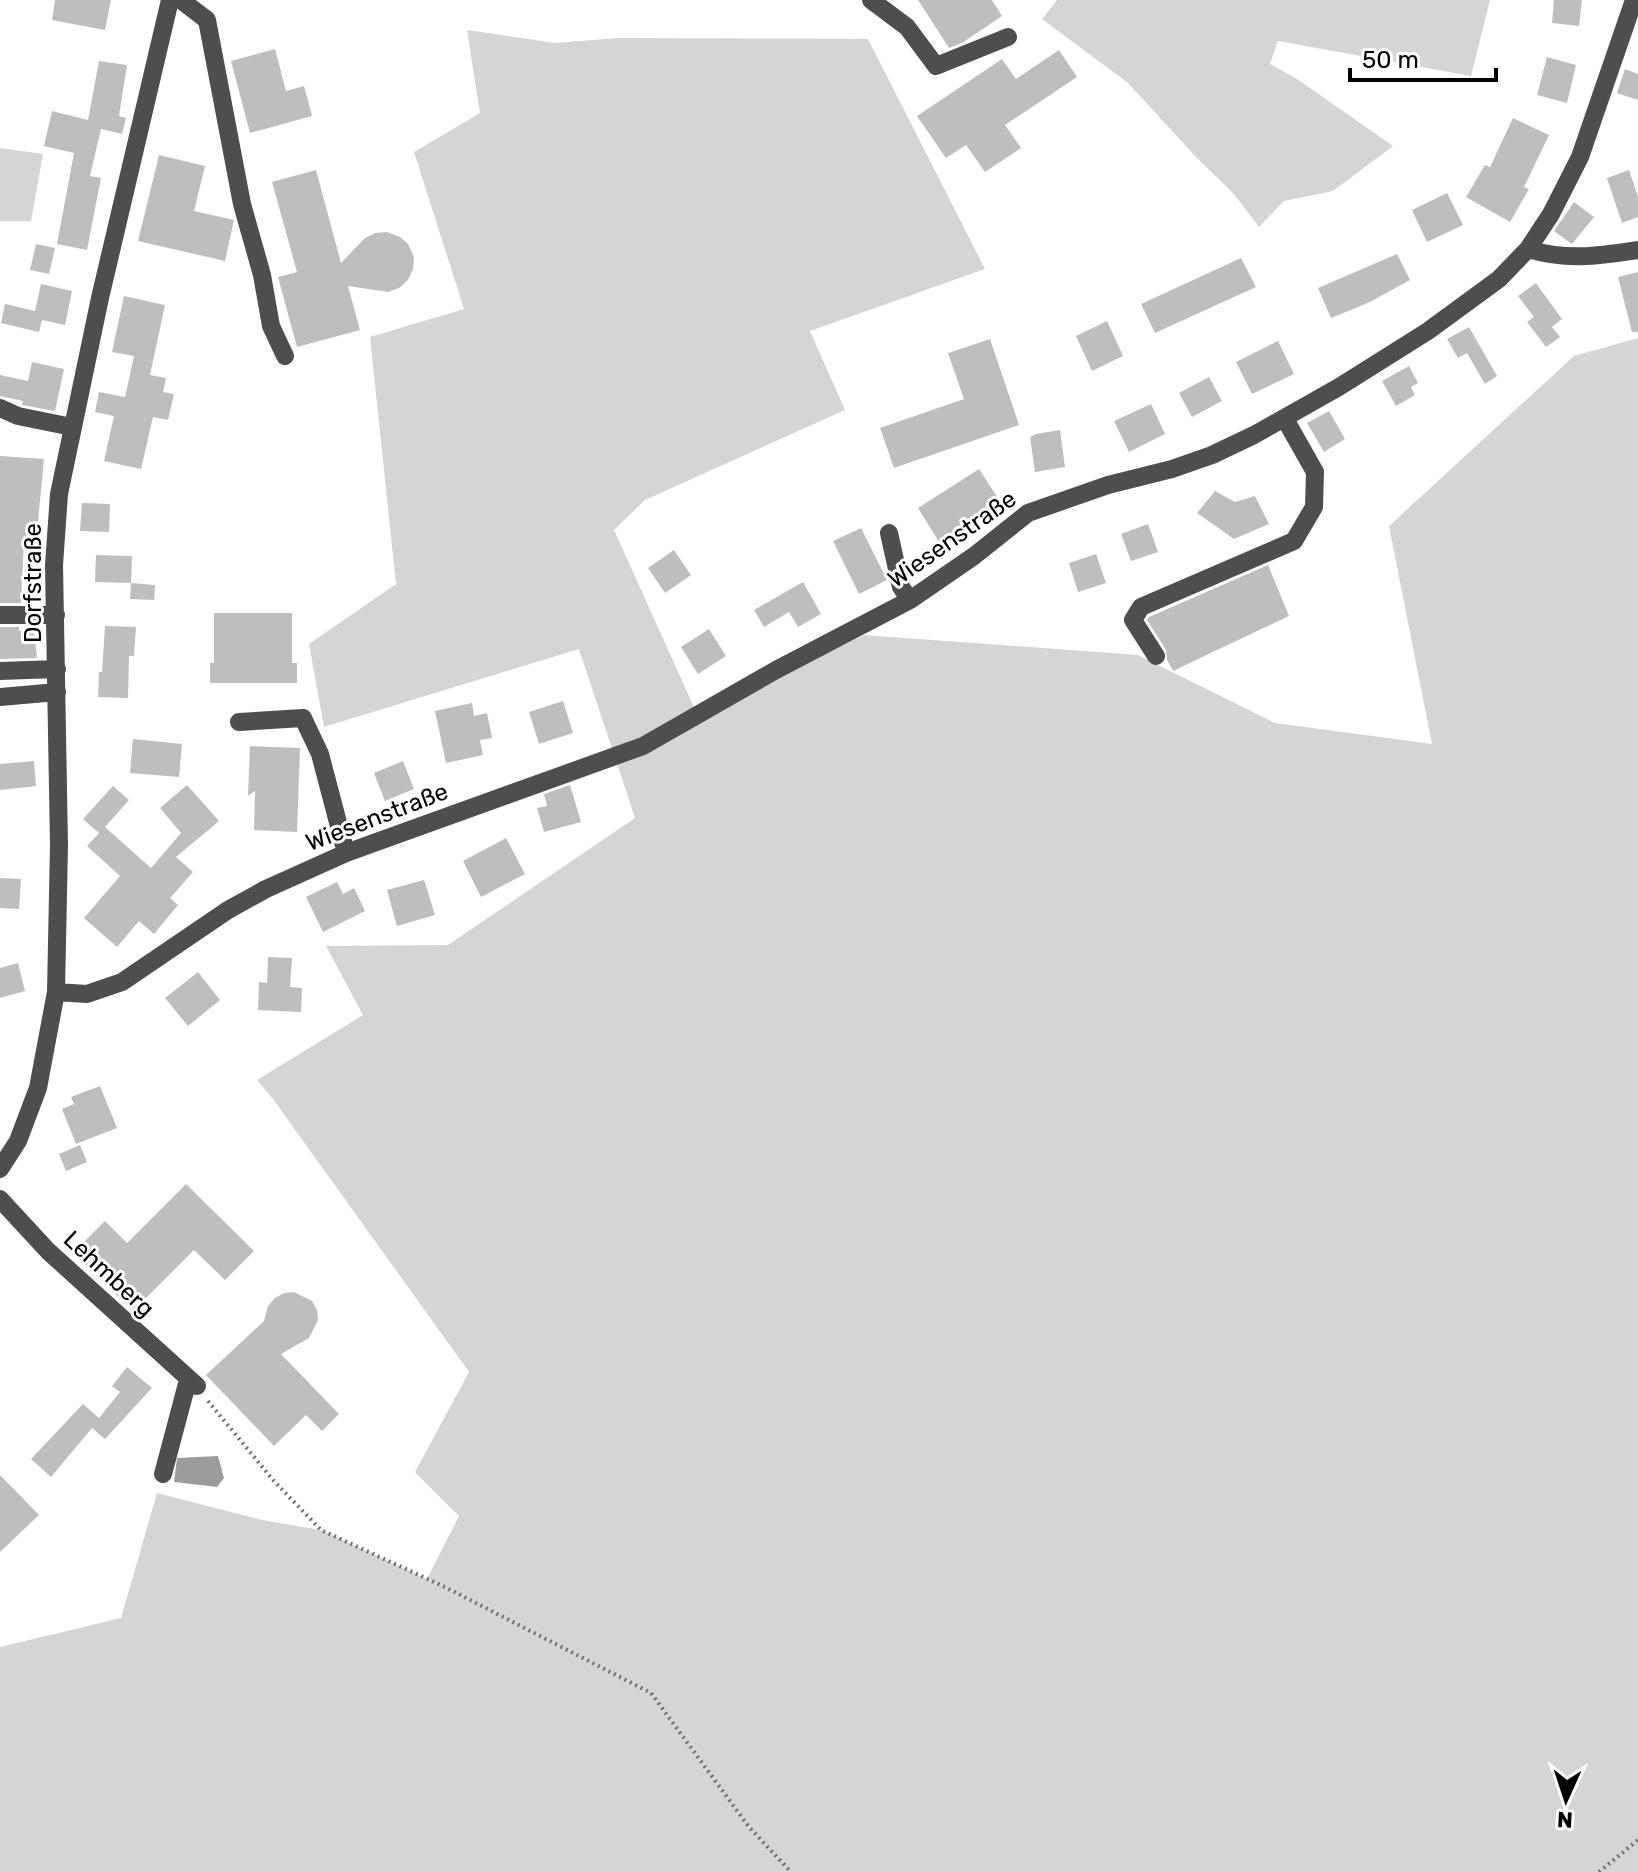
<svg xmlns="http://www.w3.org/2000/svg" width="1638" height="1872" font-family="Rubik,sans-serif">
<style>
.green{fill:#d5d5d5}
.water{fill:#9c9c9c}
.building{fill:#bebebe}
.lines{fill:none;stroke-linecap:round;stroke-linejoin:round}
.path{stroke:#707070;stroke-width:4;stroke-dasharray:2 4;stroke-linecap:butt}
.minor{stroke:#4e4e4e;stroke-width:18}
.labels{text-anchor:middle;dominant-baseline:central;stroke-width:6;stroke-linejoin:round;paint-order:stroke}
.street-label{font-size:24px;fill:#000;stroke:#fff}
</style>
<rect width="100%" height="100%" fill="#fff"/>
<!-- green -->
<path class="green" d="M1057,0h433l-19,76 -193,-35 -8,23 27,15 96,67 -60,45 -49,10 -25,26 -25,-33 -39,-38 -67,-73 -86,-64z
M467,30l88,13 63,-5 250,1 117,230 -175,62 35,79 -200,90 -31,30 84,186 166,-81 274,20 137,68 157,21 -43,-218 185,-170 64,-18v1534h-1638v-225l121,-29 36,-125 105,27 59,10 106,49 32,-63 -44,-44 54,-100 -196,-273 -16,-19 106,-65 -37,-69 122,-1 187,-127 -56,-169 -255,78 -15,-83 87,-60 -26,-247 94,-28 -50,-157 66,-39z
M0,148l43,6 -12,67h-31z"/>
<!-- water -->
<path class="water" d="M218,1456l6,22 -7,9 -43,-5 3,-24z"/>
<!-- building -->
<path class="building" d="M55,0h56l-6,30 -53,-10z
M918,0h74l10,16 -40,27 -13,5z
M1554,0h28l-3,26 -27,-3z
M275,49l11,42 18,-5 8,30 -62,17 -19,-72z
M1059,50l18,27 -72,48 16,23 -36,24 -19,-27 -20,13 -29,-42 85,-57 14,20z
M1547,57l29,8 -9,38 -30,-8z
M99,61l28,4 -8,51 7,2 -4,16 -21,-5 -11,47 11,2 -14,72 -30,-6 17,-91 -30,-7 8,-35 36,9z
M1625,69l13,5v26l-21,-7z
M1513,118l36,17 -25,52 5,2 -19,33 -44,-25 19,-32 5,2z
M159,155l46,11 -11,45 40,9 -9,41 -87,-20z
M316,170l25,93 24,-25 10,-5 12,-1 13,5 8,7 6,13 -1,12 -5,11 -9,8 -11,4 -40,-6 12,44 -63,17 -19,-70 19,-5 -25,-90z
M1629,170l9,27v20l-16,6 -15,-45z
M1447,193l16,32 -36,17 -15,-32z
M1574,202l20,15 -22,27 -18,-13z
M36,244l19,4 -6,26 -19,-4z
M1397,254l13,26 -40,22 -39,16 -13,-30z
M1241,258l15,29 -101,46 -14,-29z
M1638,272v60h-6l-14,-55z
M1536,283l26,36 -10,8 8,10 -14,10 -19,-25 7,-5 -16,-21z
M41,284l31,7 -7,34 -23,-5 -3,12 -38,-9 4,-19 30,7z
M124,296l41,9 -15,70 16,3 -3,14 11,2 -6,26 -15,-3 -12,52 -37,-8 10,-45 -19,-4 4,-20 26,5 9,-41 -22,-4z
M1107,321l16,35 -31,15 -16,-35z
M1469,327l28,49 -12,8 -18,-31 -9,5 -11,-19z
M990,339l29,86 -125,43 -14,-40 84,-29 -16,-46z
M1278,341l16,33 -42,20 -16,-32z
M32,362l32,7 -9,42 -33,-6 1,-4 -23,-5v-21l28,6z
M1409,366l9,17 -7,4 4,8 -19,11 -14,-25z
M1209,377l13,24 -30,16 -13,-24z
M1151,404l14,30 -36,18 -15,-31z
M1329,411l16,28 -21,13 -17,-29z
M1060,430l5,37 -30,5 -5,-35 6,-3z
M0,456l44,3 -8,83 -12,-2 -3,63h-21z
M979,469l22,34 -62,39 -21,-34z
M1215,491l20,11 20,-6 14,28 -35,15 -37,-26z
M82,503l28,1 -1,28 -29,-1z
M1148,524l10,28 -27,9 -10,-27z
M861,528l26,52 -28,14 -26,-53z
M674,550l17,25 -26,18 -17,-25z
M1096,554l10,29 -28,9 -9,-29z
M96,555l36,1 -1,27 -36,-1z
M1268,565l21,51 -116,55 -6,-11 -1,-10 -19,-30 2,-3z
M803,582l18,32 -23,13 -9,-15 -25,15 -10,-17z
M131,583l24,2 -1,15 -24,-1z
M214,613h78v50h5v20h-87v-20h4z
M105,626l31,1 -2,29h-5l-1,42 -30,-1 1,-25h3z
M0,627h19v4l15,-2 3,29 -37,1z
M709,629l17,27 -28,18 -17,-27z
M563,701l10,32 -34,11 -10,-32z
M472,703l2,13 13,-3 5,25 -12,2 3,15 -37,8 -11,-52z
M133,739l49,5 -3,33 -49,-4z
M250,746l50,2 -3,84 -43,-2 1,-39 -7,5z
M34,761l2,25 -36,4v-26z
M403,761l11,28 -29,12 -11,-28z
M187,785l32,36 -43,36 17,15 -23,26 8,7 -24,29 -15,-13 -22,26 -33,-29 36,-42 -33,-30 12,-13 -16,-14 30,-33 16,14 -24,27 46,41 30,-35 -21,-25z
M570,785l11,37 -37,10 -7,-24 10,-2 -3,-12z
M506,838l19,36 -44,23 -18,-36z
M0,878l21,1 -2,30 -19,-1z
M424,880l11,35 -38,11 -10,-36z
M337,882l6,12 11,-6 11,23 -42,21 -17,-35z
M268,957l24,1 -2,29 12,1 -1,24 -43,-2 1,-28 8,1z
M18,963l7,28 -25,7v-30z
M198,972l22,28 -32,26 -23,-28z
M100,1086l17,42 -41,16 -14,-35 12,-5 -3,-7z
M80,1145l7,17 -21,9 -7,-17z
M186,1184l68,67 -29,29 -31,-30 -61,61 -60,-58 32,-32 22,22z
M294,1292l18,9 5,9 1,10 -9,18 -28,16 58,60 -17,17 -16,-16 -32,31 -68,-71 58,-54 4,-15 7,-8 9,-5z
M127,1367l25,21 -47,51 -13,-11 -41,49 -20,-18 52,-55 16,14 21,-26 -8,-6z
M0,1475l39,40 -39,37z"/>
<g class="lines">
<!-- path -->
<path class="path" d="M208,1401l65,79 48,50 124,57 206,106 98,134 42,45
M1599,1872l39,-32"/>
<!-- minor -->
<path class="minor" d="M181,0l26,20 35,184 20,71 9,51 14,30
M871,0l36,27 29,39 72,-29
M1528,249c39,12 70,7 110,1
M0,408l18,8 54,11
M889,533l12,54 9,13
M0,615h56
M1156,656l-23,-36 8,-13 153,-66 20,-34 1,-35 -30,-53
M0,671l57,-2
M0,697l57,-5
M239,722l64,-4 17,36 26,99
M56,992l31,2 35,-12 106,-72 38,-21 80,-36 297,-107 133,-76 134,-70 64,-44 54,-43 80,-28 64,-16 40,-14 42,-20 85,-48 89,-56 71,-52 29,-30 23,-35 29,-57 54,-157
M0,1169l18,-28 20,-53 18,-96 3,-147 -5,-280 5,-71 41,-196 70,-298
M0,1199l48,52 149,135
M163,1474l25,-94"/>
</g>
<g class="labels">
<!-- street labels -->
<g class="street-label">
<text transform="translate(952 539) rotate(-35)">Wiesenstraße</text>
<text transform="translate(33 583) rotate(-90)">Dorfstraße</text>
<text transform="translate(377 817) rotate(-21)">Wiesenstraße</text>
<text transform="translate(109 1274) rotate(43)">Lehmberg</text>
</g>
</g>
<!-- north arrow -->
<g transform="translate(1566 1800) rotate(183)" stroke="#ffffff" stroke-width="6" paint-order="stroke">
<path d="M0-6L14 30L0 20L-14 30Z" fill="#000000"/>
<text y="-12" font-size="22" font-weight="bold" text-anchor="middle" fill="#000000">N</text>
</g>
<!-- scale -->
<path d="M1350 68v12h146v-12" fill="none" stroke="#000000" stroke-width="4"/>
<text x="1362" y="68" font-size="24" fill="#000000" stroke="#ffffff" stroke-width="6" paint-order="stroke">50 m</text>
</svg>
